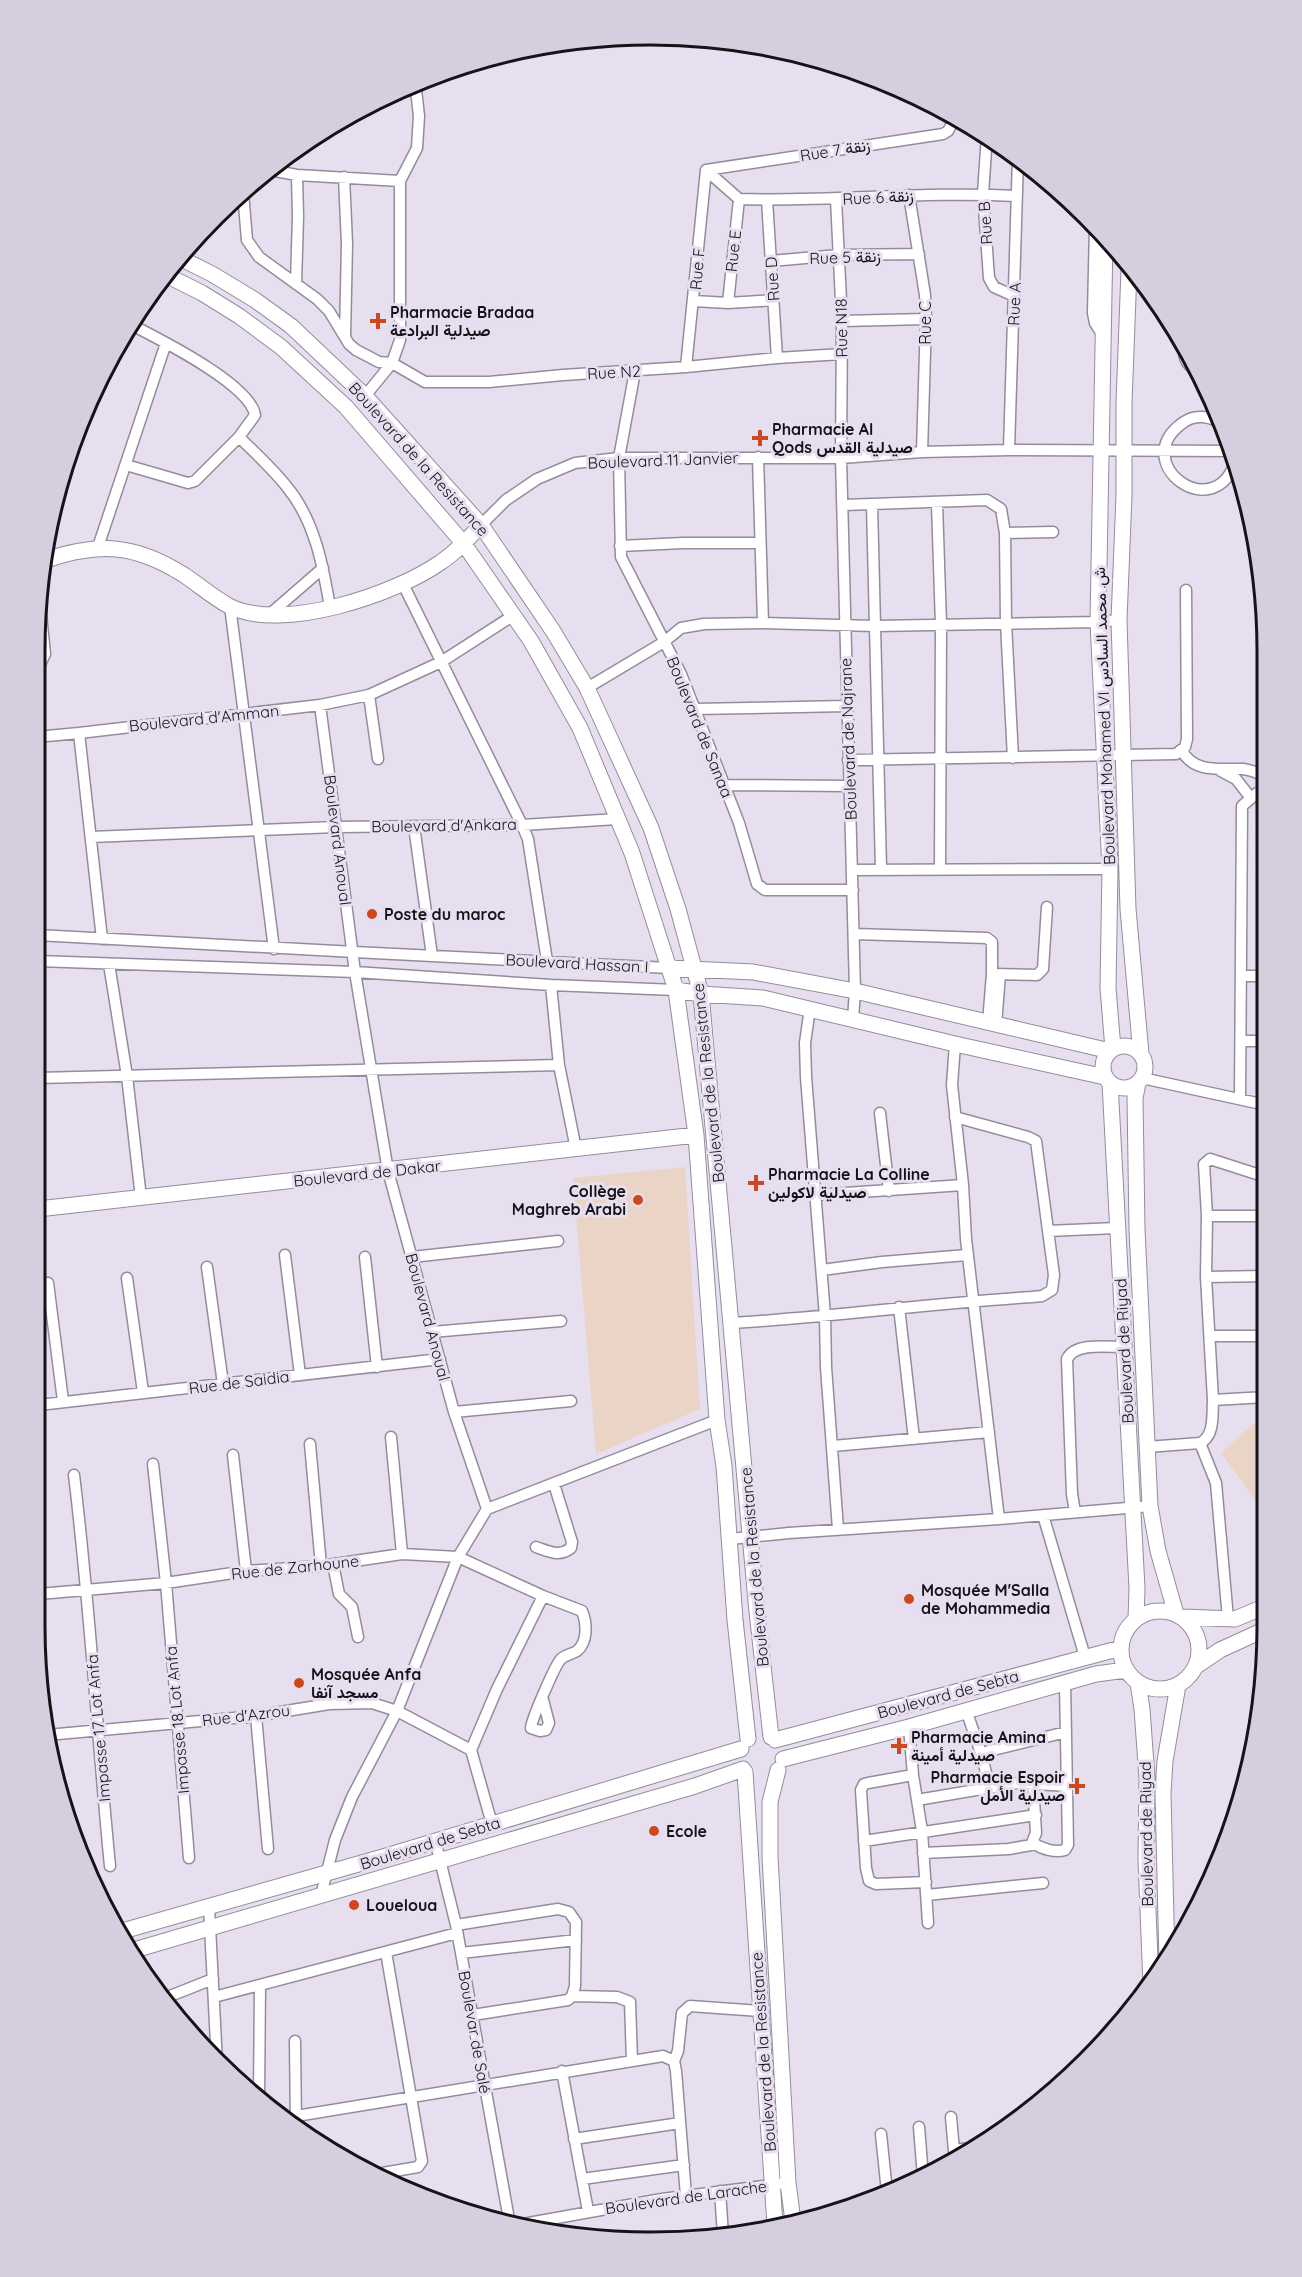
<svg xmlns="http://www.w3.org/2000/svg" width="1302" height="2277" font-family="Quicksand,Vazirmatn,sans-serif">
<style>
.education{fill:#e9d4c6}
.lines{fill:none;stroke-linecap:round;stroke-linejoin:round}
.street-casing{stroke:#948c9d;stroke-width:13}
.secondary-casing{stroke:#948c9d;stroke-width:17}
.street{stroke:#fff;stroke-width:10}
.secondary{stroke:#fff;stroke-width:15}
.poi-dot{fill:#cf471e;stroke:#e7def0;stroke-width:2}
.labels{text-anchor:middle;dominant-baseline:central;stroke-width:6;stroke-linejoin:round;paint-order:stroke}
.street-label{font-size:16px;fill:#151218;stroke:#e7def0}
.poi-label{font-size:16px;font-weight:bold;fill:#151218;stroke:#e7def0;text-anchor:start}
.rim{fill:none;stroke:#151218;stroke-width:3}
</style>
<rect width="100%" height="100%" fill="#e7def0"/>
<!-- education -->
<path class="education" d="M685,1167l15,242 -104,45 -23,-276z
M1259,1419l7,11v85l-45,-62z"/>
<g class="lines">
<!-- street casing -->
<g class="street-casing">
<path id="street" d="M987,135l-4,59 6,84 5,9 20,9
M270,170l27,5 103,6
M706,170l237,-36 5,-3 7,-13
M706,170l33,29
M344,177l3,67 -2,92
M243,192l4,48 12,17 58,42 12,12 20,33 7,6 23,12 13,1 33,19h64l74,-7 123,-8 91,-9 65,-4
M909,195l16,100 1,24 -4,133
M739,199c92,3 185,-8 277,-3
M836,199l6,122 -1,137 14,533 -2,28
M767,200l10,158
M1095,226l-2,87 2,10 7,11
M771,261l68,-6 80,-1
M296,284l2,-68 -1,-41
M694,301l34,2 46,-3
M728,303l11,-104
M842,321l84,-2
M1184,341c-1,13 0,24 13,29
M686,367l20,-197
M635,371l-16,87 2,99 60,117 58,149 18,61 8,6h88
M365,396l27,-33 8,-23v-159l17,-33 2,-32 -4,-35
M1222,424c-12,-8 -27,-10 -38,-2 -59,40 32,107 52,37
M239,437c16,16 34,32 48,50 28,34 36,79 43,120
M1009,450l9,-292
M758,457l5,166
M126,465l62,18 7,-2 44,-44 16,-22c-5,-31 -96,-76 -125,-91
M937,503l4,122 -1,243
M843,505l144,-5 14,9 4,24 1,90 7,135
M872,505l9,364
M481,525l25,-25 31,-21 38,-16 44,-5h222l81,-6 87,-2 225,1
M1005,533l48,-1
M620,546l63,-3h77
M98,547l68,-204
M403,584l119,241 6,14 19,122
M230,606l44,343
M270,614l53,-46
M36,673l9,-19 -6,-59
M587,688l77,-46 17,-14 23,-4 59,-1 112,3 223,-4 21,-2
M369,695l9,64
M320,705l35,267 33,199 66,241 33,97 -29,48 -61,154 -45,86 -17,43 -14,55
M694,709l153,-3
M36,737l43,-4
M1182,751c13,23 39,17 61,18 8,1 16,4 23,8
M848,760l328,-6 9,-7 2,-8 -1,-149
M1221,771l15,8 14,18
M724,785l125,1
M414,826l18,130
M91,837l245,-10 186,-2 95,-6
M852,870l258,-1
M854,934l133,4 5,4v32l45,1 6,-6 4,-62
M37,935c211,13 421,21 632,33
M102,939l-23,-206 241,-28 49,-10 72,-33 73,-47
M37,961l318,11 196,13 125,5
M109,964l18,112 14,122
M1241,976h25
M551,985l8,80 17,84
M810,1008l-5,35 1,34 19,239 1,51 12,162
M988,1023l4,-49
M996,1025l4,-51
M1241,1041h25
M955,1044l-3,41 11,100 3,54 33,280
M38,1078l521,-13
M1142,1078l124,27
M1240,1099l2,-293 15,-13h9
M880,1113l9,78
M816,1195l147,-10
M1207,1216h59
M1048,1231l68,-3
M285,1255l15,120
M365,1257l12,110
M412,1257l146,-16
M207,1267l16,117
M822,1270l60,-8 85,-7
M1206,1277l60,-1
M127,1278l16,114
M48,1283l15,118
M899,1307l15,132
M732,1323c100,-6 200,-20 300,-26l10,-1 10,-6 2,-15 -18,-134 -8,-4 -73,-20
M432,1332l129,-11
M1210,1336h56
M1213,1400l-7,-123 1,-61 -3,-52 6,-5 56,18
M39,1405l401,-46
M454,1412l117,-11
M391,1437l11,117
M1200,1443l16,40 12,136
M310,1444l11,122
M833,1446l156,-14
M1147,1447l53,-4c15,-7 12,-28 13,-43l53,-3
M233,1455l13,116
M153,1464l13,119 23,275
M74,1475c16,130 23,260 36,391
M487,1509l230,-89
M1075,1512l-3,-18 -5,-135c8,-17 41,-12 57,-12
M1043,1515l42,142
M730,1539l59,-6 210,-14 151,-13
M536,1547c14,5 23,10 35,1l1,-6 -18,-58
M333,1564l6,30 13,13 6,30
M39,1594l127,-11 80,-12 75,-5 81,-12 56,3 85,39 39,15c5,12 6,31 -5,40 -5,3 -12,4 -16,8 -6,6 -30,62 -30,69l9,3 6,-1 3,-7 -6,-23
M966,1710l15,43 9,35
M256,1716l12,133
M909,1727l4,48 9,56 6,92
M47,1735l209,-19 73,-12 43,-1 25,8 74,39
M981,1753l85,-21
M913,1775l-45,8 -4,1 -3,6 5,78 3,13 7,3 50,-2
M917,1800l101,-17 50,3
M492,1824l-21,-74 26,-61 46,-93
M435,1840l21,85 54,300
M864,1841l172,-26
M1033,1843c9,6 22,10 32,7l3,-5 -3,-162
M923,1853l86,-4 22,-4 5,-12 -3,-50
M927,1895l116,-12
M209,1907l8,156
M456,1925l102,-16 11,3 7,10 -1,64 -3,10 -4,4 -95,15
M461,1953l115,-13
M572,1996l45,1 13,5 2,59
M214,1997l243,-64
M164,2003l6,-7 43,-17
M295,2041l1,88
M674,2061l4,-10 4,-38 8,-7 70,5
M562,2071l26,140
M259,2098l1,-113
M951,2117l4,45
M284,2118l379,-62 11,5 2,10 10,125
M919,2127l4,50
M881,2134l6,58
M574,2139l106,-16
M954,2150l24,-3
M371,2175l47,-8 4,-6 -36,-209
M582,2179l102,-14
M720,2191l3,44
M512,2226l150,-27 117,-15"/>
</g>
<!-- secondary casing -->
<g class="secondary-casing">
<path id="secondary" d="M1105,239l-7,383 12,247 -2,119 5,61
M180,258l32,16 43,26 36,26 74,70 116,129 72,106 34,57 17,37 47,103 27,81 23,85 56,618 14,125
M1129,270l-5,133v92l-5,125 9,289 13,145
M166,275l36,18 37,23 42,31 65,60 118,137 67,97 49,87 52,125 44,137 20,145 21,285 7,46 11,154 13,119
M46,560c54,-18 89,-16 138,15 15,10 30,23 45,31 53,27 167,-12 212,-44 15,-10 27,-23 40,-37
M669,968l84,4 102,19 255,60
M676,990l25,4 62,4 192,46 150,33
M1103 1067a21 21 0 1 1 42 0a21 21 0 1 1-42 0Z
M1110,1083l27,505 -1,31
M1138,1083l-3,15 2,131 13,277 8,45 18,63
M38,1209l658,-74
M1121 1650a39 39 0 1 1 78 0a39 39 0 1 1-78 0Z
M1182,1617l53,2 31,-13
M1195,1667l25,-17 46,-21
M1138,1683l4,26 5,69 -1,82 5,125
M775,1740l346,-92
M783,1759l126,-32 187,-53 30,-4
M778,1770l-8,32v55l18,326 5,38
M745,1772l30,453
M119,1932l264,-75 358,-108
M131,1951l564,-165 48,-17
M1167,1962l-4,-169 2,-32 13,-76"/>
</g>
<!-- street -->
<use href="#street" class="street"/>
<!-- secondary -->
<use href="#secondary" class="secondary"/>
</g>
<!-- markers -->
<g class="poi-dot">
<path d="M375 312h6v6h6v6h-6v6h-6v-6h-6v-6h6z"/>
<path d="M757 429h6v6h6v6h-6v6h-6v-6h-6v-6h6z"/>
<circle cx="372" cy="914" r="6"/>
<path d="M753 1174h6v6h6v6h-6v6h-6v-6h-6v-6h6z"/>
<circle cx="638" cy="1200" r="6"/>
<circle cx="909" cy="1599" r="6"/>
<circle cx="299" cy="1683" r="6"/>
<path d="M896 1737h6v6h6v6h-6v6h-6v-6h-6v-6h6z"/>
<path d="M1074 1777h6v6h6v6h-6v6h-6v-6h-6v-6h6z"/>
<circle cx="654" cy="1831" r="6"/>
<circle cx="354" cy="1905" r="6"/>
</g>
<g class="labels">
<!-- street labels -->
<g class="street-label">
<text transform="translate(835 150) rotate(-9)">Rue 7 زنقة</text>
<text transform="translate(878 197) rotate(-3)">Rue 6 زنقة</text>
<text transform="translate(985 223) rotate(-94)">Rue B</text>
<text transform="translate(733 251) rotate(-84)">Rue E</text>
<text transform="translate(845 257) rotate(-2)">Rue 5 زنقة</text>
<text transform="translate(697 269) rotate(-85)">Rue F</text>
<text transform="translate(772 279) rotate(-94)">Rue D</text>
<text transform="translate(1014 304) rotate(-88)">Rue A</text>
<text transform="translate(925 323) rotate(-90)">Rue C</text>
<text transform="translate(841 328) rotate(-91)">Rue N18</text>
<text transform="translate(614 372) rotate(-3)">Rue N2</text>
<text transform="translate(419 459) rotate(48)">Boulevard de la Resistance</text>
<text transform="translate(663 460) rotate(-2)">Boulevard 11 Janvier</text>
<text transform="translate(1104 716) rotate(-92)">Boulevard Mohamed VI ش. محمد السادس</text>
<text transform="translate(204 718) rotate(-6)">Boulevard d'Amman</text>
<text transform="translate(700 727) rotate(68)">Boulevard de Sanaa</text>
<text transform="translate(848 739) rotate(-92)">Boulevard de Najrane</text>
<text transform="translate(444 825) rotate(-1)">Boulevard d'Ankara</text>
<text transform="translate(338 840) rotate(83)">Boulevard Anoual</text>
<text transform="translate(577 963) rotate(3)">Boulevard Hassan I</text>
<text transform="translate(708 1083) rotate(-96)">Boulevard de la Resistance</text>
<text transform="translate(367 1173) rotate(-6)">Boulevard de Dakar</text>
<text transform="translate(428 1317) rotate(75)">Boulevard Anoual</text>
<text transform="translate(1124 1351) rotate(-93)">Boulevard de Riyad</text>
<text transform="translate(239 1382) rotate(-7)">Rue de Saidia</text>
<text transform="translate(295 1567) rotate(-6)">Rue de Zarhoune</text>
<text transform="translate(754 1567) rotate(-95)">Boulevard de la Resistance</text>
<text transform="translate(948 1694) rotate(-15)">Boulevard de Sebta</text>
<text transform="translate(246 1715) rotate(-7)">Rue d'Azrou</text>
<text transform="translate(177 1720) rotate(-95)">Impasse 18 Lot Anfa</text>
<text transform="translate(98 1728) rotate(-95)">Impasse 17 Lot Anfa</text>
<text transform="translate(1146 1834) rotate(-91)">Boulevard de Riyad</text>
<text transform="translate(430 1843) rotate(-17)">Boulevard de Sebta</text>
<text transform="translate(475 2032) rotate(80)">Boulevar de Salé</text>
<text transform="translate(763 2052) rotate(-94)">Boulevard de la Resistance</text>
<text transform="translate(686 2197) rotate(-8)">Boulevard de Larache</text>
</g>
<!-- poi labels -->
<g class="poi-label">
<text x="390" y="312">Pharmacie Bradaa<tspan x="390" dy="18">صيدلية البرادعة</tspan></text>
<text x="772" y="429">Pharmacie Al<tspan x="772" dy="18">Qods صيدلية القدس</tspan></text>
<text x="384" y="914">Poste du maroc</text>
<text x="768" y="1174">Pharmacie La Colline<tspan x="768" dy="18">صيدلية لاكولين</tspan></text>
<text x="626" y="1191" text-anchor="end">Collège<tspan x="626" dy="18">Maghreb Arabi</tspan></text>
<text x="921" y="1590">Mosquée M'Salla<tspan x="921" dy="18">de Mohammedia</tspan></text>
<text x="311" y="1674">Mosquée Anfa<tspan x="311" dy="18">مسجد آنفا</tspan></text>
<text x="911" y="1737">Pharmacie Amina<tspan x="911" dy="18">صيدلية أمينة</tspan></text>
<text x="1065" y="1777" text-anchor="end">Pharmacie Espoir<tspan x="1065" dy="18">صيدلية الأمل</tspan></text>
<text x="666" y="1831">Ecole</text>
<text x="366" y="1905">Loueloua</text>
</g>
</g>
<!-- crop -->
<path d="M0 0H1302V2277H0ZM651 45H651A606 606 0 0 1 1257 651V1626A606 606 0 0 1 651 2232H651A606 606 0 0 1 45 1626V651A606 606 0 0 1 651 45Z" fill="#d6cedf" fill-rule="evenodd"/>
<path class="rim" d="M651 45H651A606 606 0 0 1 1257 651V1626A606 606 0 0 1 651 2232H651A606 606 0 0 1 45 1626V651A606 606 0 0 1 651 45Z"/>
</svg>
